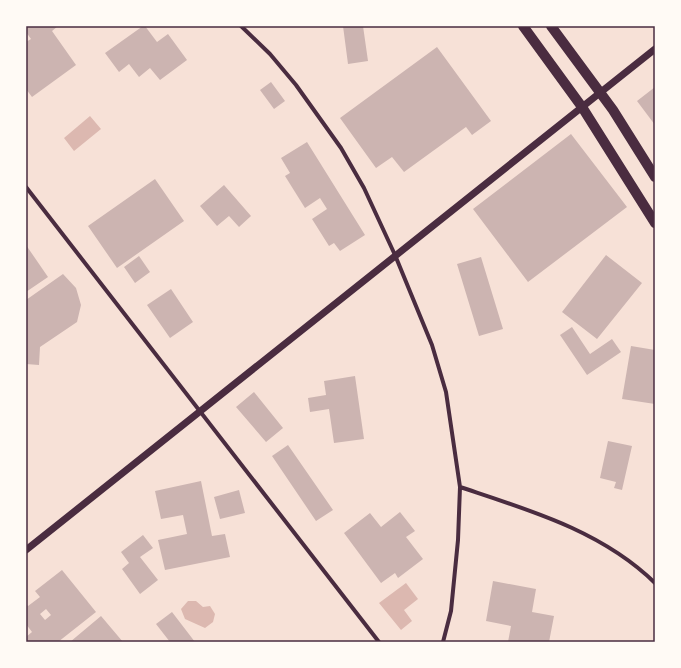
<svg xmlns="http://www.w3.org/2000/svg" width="681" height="668" font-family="Lato,sans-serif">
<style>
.water{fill:#dcb8b0}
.building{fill:#ccb4b1;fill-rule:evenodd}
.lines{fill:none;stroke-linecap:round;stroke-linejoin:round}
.minor{stroke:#4a2c40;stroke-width:4}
.tertiary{stroke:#4a2c40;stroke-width:7}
.primary{stroke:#4a2c40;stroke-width:10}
.neatline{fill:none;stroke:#4a2c40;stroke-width:1.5}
</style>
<rect width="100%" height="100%" fill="#f7e1d7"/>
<!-- water -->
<path class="water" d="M90,116l11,13 -27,22 -10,-13z
M406,583l12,16 -14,11 8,11 -11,9 -22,-27z
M188,601h8l7,6 7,-1 5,8 -2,8 -8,6 -20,-9 -4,-10z"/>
<!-- building -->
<path class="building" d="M27,26h31l-6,5 24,34 -44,32 -6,-8v-47l5,-3 -5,-7z
M143,26h2l12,16 11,-8 19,26 -27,20 -10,-12 -11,9 -10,-13 -10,8 -14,-19z
M343,26h20l5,35 -20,3z
M437,47l54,74 -19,14 -6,-8 -62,45 -12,-15 -16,11 -36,-50z
M271,82l14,19 -11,8 -14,-19z
M655,87v38l-18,-24z
M571,134l56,73 -99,75 -55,-73z
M307,142l58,93 -25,16 -6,-8 -5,3 -17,-27 15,-10 -7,-11 -15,10 -20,-32 5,-3 -9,-15z
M155,179l29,42 -67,47 -29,-42z
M224,185l27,31 -12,11 -10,-11 -12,10 -17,-20z
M26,245l22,32 -22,15z
M606,255l36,28 -45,56 -35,-27z
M139,256l11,16 -15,11 -11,-16z
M481,257l22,72 -24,7 -22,-72z
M63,274l13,14 5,17 -4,17 -37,25 -1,18 -13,-1v-64z
M171,289l22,33 -23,16 -23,-33z
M572,327l18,27 22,-15 9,13 -34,23 -27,-40z
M631,346l24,4v54l-33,-5z
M355,376l9,63 -30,4 -5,-34 -19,3 -2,-14 18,-3 -2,-14z
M254,392l29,36 -17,14 -30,-35z
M608,441l24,5 -10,44 -8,-2 2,-6 -16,-4z
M288,445l45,65 -17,11 -44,-65z
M201,481l11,55 13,-2 5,23 -65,13 -7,-30 29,-6 -4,-19 -22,4 -6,-28z
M239,490l6,23 -25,6 -6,-22z
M400,512l15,19 -9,6 17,22 -25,19 -3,-5 -14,10 -37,-50 26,-20 11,14z
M143,535l10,13 -13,9 18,23 -18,14 -18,-25 7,-6 -8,-11z
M62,570l34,42 -38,30h-31l-1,-5 6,-5 -6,-8v-20l2,2 12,-9 -5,-6zM46,609l5,6 -6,5 -5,-6z
M493,581l43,8 -4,23 22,4 -5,26h-41l3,-16 -25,-5z
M172,612l23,30h-25l-14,-18z
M101,616l22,26h-53z"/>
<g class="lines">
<!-- minor -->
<path class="minor" d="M241,26l29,28 26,31 45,63 23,40 31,67 37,90 14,47 14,95 -2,53 -7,71 -8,31
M26,187l353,455
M460,487c69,23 142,44 195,96"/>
<!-- tertiary -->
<path class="tertiary" d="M26,550l629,-501"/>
<!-- primary -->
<path class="primary" d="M523,26l59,81 73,116
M551,26l62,84 42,67"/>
</g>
<!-- border -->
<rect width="681" height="668" fill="none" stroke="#fffaf5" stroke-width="54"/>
<rect x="27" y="27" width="627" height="614" class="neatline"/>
</svg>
